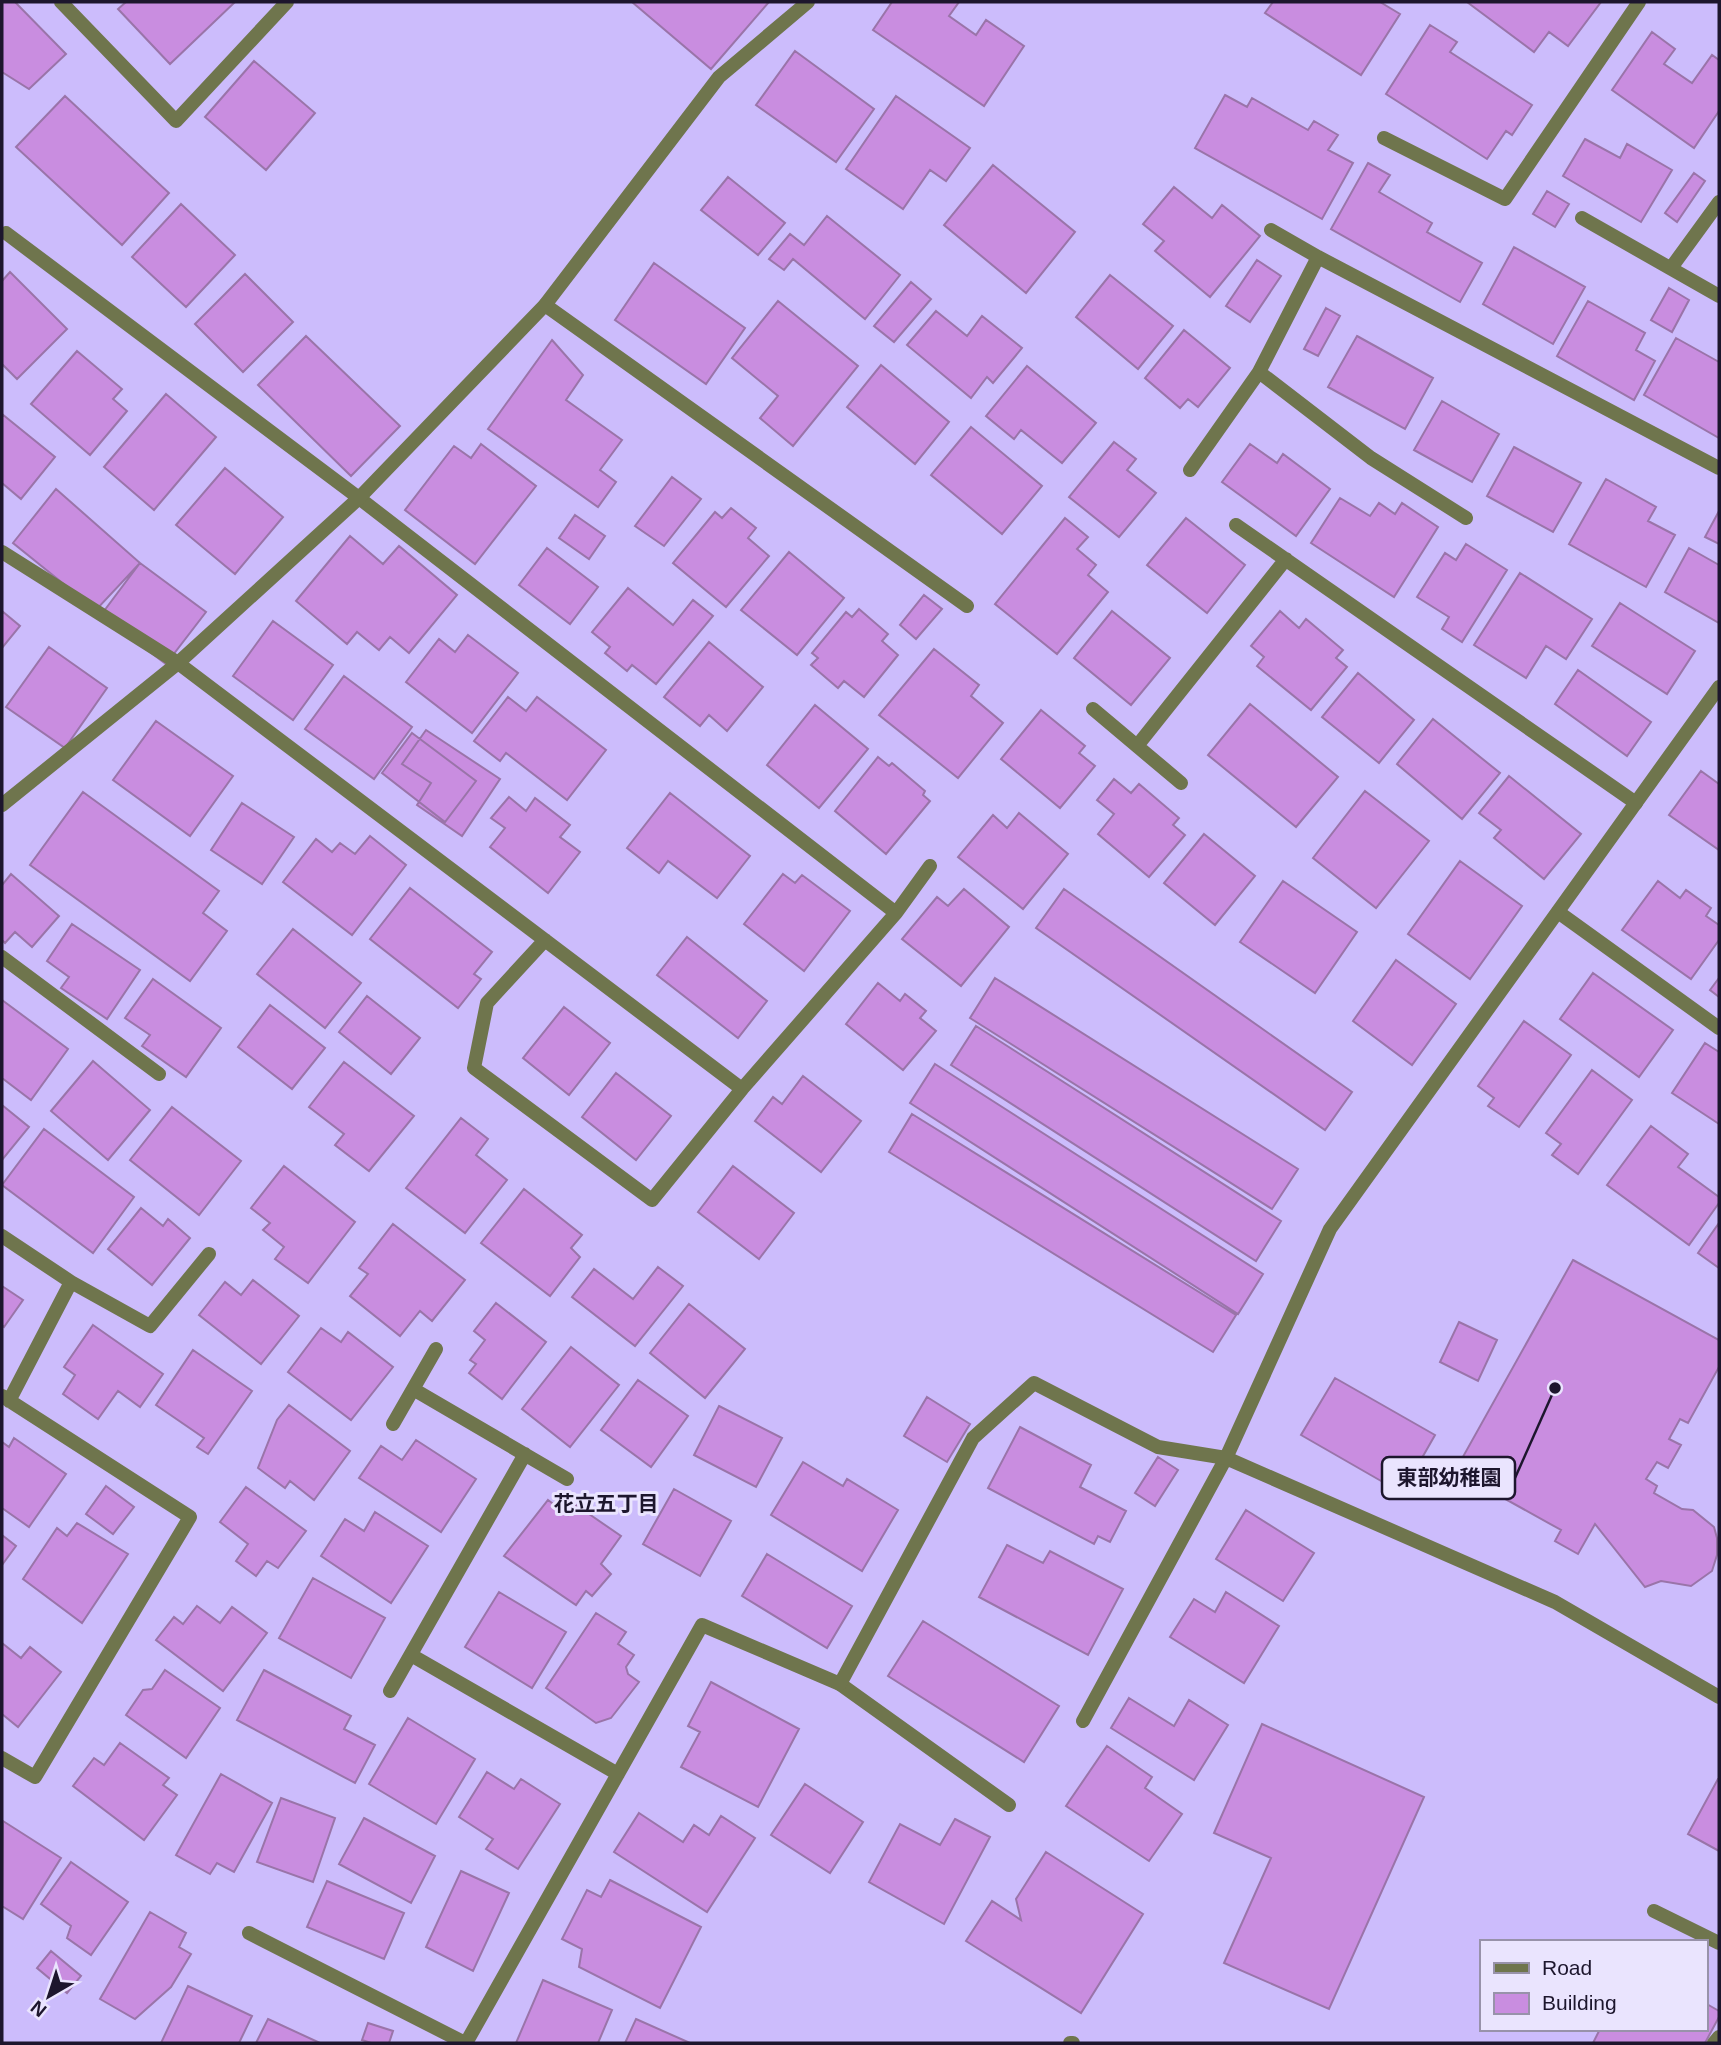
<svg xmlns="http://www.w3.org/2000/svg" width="1721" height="2045" font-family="Arial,'Noto Sans JP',sans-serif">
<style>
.building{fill:#c98de0;stroke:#9a74a9;stroke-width:2}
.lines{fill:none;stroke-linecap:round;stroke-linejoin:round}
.service{stroke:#6f754d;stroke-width:14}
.minor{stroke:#6f754d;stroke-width:14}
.labels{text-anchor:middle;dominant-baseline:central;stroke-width:6;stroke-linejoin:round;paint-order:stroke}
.neighbourhood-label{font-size:21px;font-weight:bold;fill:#1d162d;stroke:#eae4fe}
.leader{fill:none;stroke:#1d162d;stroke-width:2.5}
.callout-dot{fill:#1d162d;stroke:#eae4fe;stroke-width:2.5}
.callout{fill:#eae4fe;stroke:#1d162d;stroke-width:2.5}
.callout-label{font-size:21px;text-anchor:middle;font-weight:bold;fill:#1d162d}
</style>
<rect width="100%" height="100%" fill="#ccbcfc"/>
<!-- building -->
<path class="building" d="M2,2h13l51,52 -37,35 -27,-17z
M126,2h109l-65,62 -52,-55z
M632,2h137l-58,67z
M892,2h67l-10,14 27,19 10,-15 38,26 -40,60 -111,-76z
M1273,2h107l20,12 -39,61 -96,-62z
M1467,2h134l-33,44 -19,-14 -15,20z
M1430,25l27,17 -7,10 82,53 -20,30 -6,-4 -19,28 -101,-65z
M1652,32l23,17 -11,15 28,19 20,-28 7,5v51l-25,37 -82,-58z
M795,51l79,58 -38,53 -80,-57z
M254,61l61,52 -49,57 -61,-53z
M1225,95l22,12 5,-9 56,32 6,-9 24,14 -10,15 25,13 -31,56 -127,-71z
M65,96l104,97 -47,52 -106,-98z
M896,96l74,52 -24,33 -16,-11 -27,39 -57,-40z
M1585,139l35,19 7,-14 45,26 -31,52 -78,-46z
M1368,163l22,12 -11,17 53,31 -5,9 55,31 -22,39 -129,-73z
M993,165l82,67 -49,61 -82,-68z
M1694,173l11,8 -28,41 -12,-9z
M728,177l57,46 -27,32 -57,-45z
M1174,187l38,31 10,-13 38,31 -50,61 -55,-46 9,-10 -21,-17z
M1547,191l22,13 -14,23 -22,-13z
M181,204l54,51 -49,52 -54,-50z
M827,216l73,59 -35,44 -72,-60 -9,11 -15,-11 21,-25 14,11z
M1514,247l71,40 -32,57 -70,-40z
M1257,260l24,16 -31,46 -24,-16z
M654,263l91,65 -39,56 -91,-64z
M10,272l57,57 -50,50 -15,-15v-83z
M245,274l48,48 -50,50 -48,-48z
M1110,275l63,51 -35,43 -62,-52z
M911,282l20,17 -37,43 -20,-16z
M1669,288l20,12 -17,32 -21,-12z
M778,301l80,65 -65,80 -33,-28 18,-22 -46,-38z
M1588,301l57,32 -9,17 19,11 -21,39 -77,-44z
M1326,308l14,8 -22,40 -14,-7z
M936,311l31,25 15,-20 40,32 -29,35 -6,-6 -16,21 -64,-53z
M1184,330l46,38 -32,39 -10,-8 -8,9 -35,-30z
M306,336l94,90 -49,50 -93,-91z
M1357,336l76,42 -28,51 -77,-42z
M1676,338l43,24v76l-75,-43z
M552,340l31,35 -17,25 56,40 -22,30 16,12 -18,25 -110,-78z
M77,351l45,38 -9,10 14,12 -37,44 -59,-51z
M881,365l68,57 -34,42 -68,-57z
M1027,366l69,57 -34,40 -41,-33 -7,9 -28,-23z
M166,394l50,43 -62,73 -50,-43z
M1442,401l57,33 -27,48 -58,-32z
M2,414l53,43 -34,42 -19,-16z
M971,427l71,59 -40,48 -71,-59z
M1114,442l22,17 -9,11 29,23 -37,44 -50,-40z
M481,444l55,42 -61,78 -70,-54 49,-64 17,12z
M1250,444l27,19 6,-9 47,35 -34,47 -74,-54z
M1514,447l67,36 -28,49 -66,-36z
M225,468l58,49 -48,57 -59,-49z
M672,477l29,22 -37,47 -29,-20z
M1606,479l50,28 -8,14 27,14 -29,52 -77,-43z
M56,489l84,74 -44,47 -83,-67z
M1340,498l30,18 9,-13 16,11 7,-11 36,24 -44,70 -83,-54z
M731,508l25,20 -8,10 21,18 -43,51 -53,-44 42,-51 7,6z
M1719,511v33l-14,-7z
M575,515l30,21 -16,23 -30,-21z
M1065,518l23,19 -11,12 19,16 -8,10 20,17 -51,62 -62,-50z
M1186,518l59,47 -38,48 -60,-48z
M350,536l33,28 16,-18 58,49 -48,58 -19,-16 -11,13 -22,-18 -10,12 -51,-43z
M1466,544l41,26 -45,72 -20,-13 7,-12 -32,-20 28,-44 11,7z
M547,548l51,39 -28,37 -51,-39z
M1689,548l30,17v58l-54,-31z
M789,552l55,46 -47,57 -56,-45z
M140,563l66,49 -40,52 -65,-49z
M1520,573l72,46 -26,40 -20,-13 -20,32 -52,-33z
M628,588l45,37 20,-25 20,16 -57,68 -24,-19 -5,6 -22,-18 5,-6 -18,-15z
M924,595l18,14 -26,30 -16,-14z
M1620,603l75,48 -28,43 -75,-48z
M859,609l29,25 -6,7 16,14 -34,42 -20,-16 -6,7 -27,-23 7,-7 -6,-5 34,-41 6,5z
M2,611l18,15 -18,22z
M1112,611l58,47 -39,47 -57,-47z
M1280,611l19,17 7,-9 37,31 -7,8 11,9 -36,43 -54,-44 7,-9 -13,-11z
M273,621l60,44 -40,55 -60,-44z
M468,635l50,38 -46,60 -66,-51 33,-43 16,13z
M709,642l54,45 -36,44 -18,-16 -9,11 -36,-29z
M49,647l58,41 -42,60 -59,-41z
M934,649l45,36 -8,11 32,27 -45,55 -79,-63z
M1578,670l73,52 -24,34 -72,-52z
M1358,673l56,47 -35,43 -57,-46z
M344,676l68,51 -38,52 -69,-50z
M508,697l18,14 11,-14 69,53 -39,50 -61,-47 -6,8 -26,-20z
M1250,704l88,73 -42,50 -88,-72z
M815,705l53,44 -49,59 -52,-43z
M1041,710l44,36 -6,7 16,13 -35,42 -59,-49z
M1433,719l67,54 -38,46 -65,-55z
M156,721l77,55 -43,60 -77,-56z
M426,730l74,49 -38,57 -45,-31 14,-22 -29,-19z
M412,733l64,48 -31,41 -63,-49z
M878,757l11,9 3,-3 33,28 -2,4 7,6 -44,53 -51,-43z
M1701,771l18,13v66l-50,-35z
M1509,776l72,58 -37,45 -50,-41 7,-8 -22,-17z
M1114,779l17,14 8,-9 40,34 -6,7 12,10 -36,42 -51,-43 16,-20 -17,-14z
M1365,791l64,50 -53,67 -63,-50z
M83,792l136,99 -16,22 24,18 -37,50 -160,-116z
M670,793l80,63 -33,42 -49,-37 -9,12 -32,-25z
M509,797l17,14 9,-13 35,27 -10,12 20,15 -32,41 -58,-46 15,-19 -14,-10z
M242,803l52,34 -32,47 -51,-34z
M1019,813l49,41 -45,55 -65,-52 35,-42 14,13z
M1204,834l51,42 -40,49 -51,-42z
M370,836l36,29 -54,70 -69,-53 33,-43 16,13 8,-9 15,11z
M1460,861l62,45 -52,73 -62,-45z
M11,874l48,42 -27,31 -17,-15 -10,11 -3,-3v-55z
M783,874l12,9 7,-8 48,36 -46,60 -60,-47z
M1283,881l74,51 -42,61 -75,-51z
M1658,881l22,17 6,-8 25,18 -5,8 13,9v15l-28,39 -69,-49z
M410,888l82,64 -18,22 7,5 -23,29 -88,-69z
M964,889l45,38 -48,59 -59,-47 35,-42 11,9z
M1064,889l288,203 -27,38 -289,-202z
M72,924l68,46 -33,49 -46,-31 8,-11 -22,-16z
M293,929l68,54 -36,45 -68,-54z
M687,937l80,64 -29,37 -81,-63z
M1396,960l60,44 -44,61 -59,-44z
M1593,973l80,57 -34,47 -79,-58z
M995,978l303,191 -26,40 -302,-191z
M1719,978v19l-9,-7z
M153,979l68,49 -35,49 -44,-31 8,-11 -25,-17z
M878,983l22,18 5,-7 21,17 -6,7 16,13 -33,39 -57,-46z
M367,996l53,42 -29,36 -52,-42z
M2,1000l66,49 -37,51 -29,-22z
M270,1005l55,43 -33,41 -54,-42z
M564,1007l46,36 -41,52 -46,-37z
M1524,1021l47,34 -52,72 -31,-21 6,-8 -16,-12z
M976,1026l305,195 -25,40 -305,-196z
M1705,1043l14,9v72l-47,-31z
M93,1061l57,49 -42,50 -57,-49z
M344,1062l70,54 -45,55 -34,-26 9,-11 -35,-27z
M935,1064l328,210 -25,40 -328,-211z
M1592,1070l40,30 -54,74 -26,-19 9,-11 -15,-11z
M616,1073l55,43 -35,44 -54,-43z
M803,1076l58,45 -40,51 -66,-51 18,-24 9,7z
M2,1105l27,22 -27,33z
M172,1107l69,54 -42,54 -69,-55z
M912,1114l324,201 -23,37 -324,-200z
M461,1118l27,21 -12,16 31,25 -42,53 -59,-45z
M1651,1126l37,28 -10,13 41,30v6l-30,42 -82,-60z
M44,1129l90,68 -41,56 -91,-68z
M284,1166l71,56 -47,61 -33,-24 9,-12 -21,-17 7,-7 -19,-15z
M733,1166l61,47 -35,46 -61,-47z
M524,1189l58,46 -11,13 9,9 -30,39 -69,-53z
M141,1208l22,18 5,-7 22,19 -38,47 -44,-36z
M1719,1223v45l-21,-15z
M393,1224l72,56 -33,41 -12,-10 -20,25 -50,-40 18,-22 -9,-6z
M1573,1260l146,80v27l-31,56 -8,-4 -11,20 12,6 -13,23 -11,-6 -11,17 11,7 -3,7 28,16 11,1 21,17 3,11v17l-5,16 -21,15 -30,-5 -16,6 -50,-63 -17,30 -23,-13 6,-11 -106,-59z
M658,1267l25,19 -48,60 -63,-49 22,-28 39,30z
M253,1280l46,36 -38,48 -62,-49 26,-33 16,13z
M2,1286l21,14 -19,27 -2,-2z
M496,1303l50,39 -44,57 -33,-26 7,-9 -6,-4 15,-20 -11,-9z
M689,1304l56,45 -40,49 -55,-45z
M1459,1322l38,18 -19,41 -38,-19z
M93,1325l70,49 -23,33 -22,-16 -20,28 -35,-25 12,-19 -11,-8z
M321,1328l20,14 7,-10 45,35 -42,53 -63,-48z
M571,1347l48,38 -49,62 -48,-38z
M193,1350l59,41 -44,63 -11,-7 7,-9 -48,-33z
M1335,1378l100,57 -33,58 -101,-58z
M638,1380l50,36 -37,51 -50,-37z
M927,1397l43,27 -23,38 -43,-26z
M289,1405l61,46 -36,49 -24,-19 -5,7 -27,-20 19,-48z
M719,1406l63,32 -26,49 -62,-32z
M1020,1427l71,38 -11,22 46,24 -16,31 -12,-6 -4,8 -106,-56z
M14,1438l52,36 -37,53 -27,-19v-66l7,5z
M416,1440l60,39 -35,53 -82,-54 22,-32 21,14z
M1158,1457l20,13 -23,36 -20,-13z
M803,1462l40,24 4,-7 51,31 -36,61 -91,-56z
M106,1486l28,21 -21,27 -27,-20z
M246,1487l60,44 -28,37 -11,-7 -11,15 -20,-15 12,-17 -28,-22z
M674,1489l57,32 -31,55 -57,-32z
M548,1500l20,15 8,-10 45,31 -20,28 10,10 -19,22 -6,-5 -10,14 -72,-49z
M1246,1510l68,43 -31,48 -67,-42z
M375,1512l53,34 -37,57 -70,-47 24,-37 19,12z
M77,1523l51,31 -46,69 -59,-44 34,-51 10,8z
M2,1535l14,11 -14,19z
M1007,1545l36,18 7,-12 73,38 -35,66 -109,-58z
M767,1554l85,52 -25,42 -85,-52z
M313,1578l72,40 -34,60 -72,-40z
M499,1592l67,40 -34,56 -67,-41z
M1226,1592l53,34 -35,57 -74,-46 24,-38 21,13z
M197,1606l23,17 12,-16 35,26 -44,58 -67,-51 18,-23 9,7z
M596,1613l30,19 -8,12 16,11 -8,12 2,7 11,8 -28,36 -15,5 -50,-35z
M923,1621l136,85 -35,56 -136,-86z
M2,1643l19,15 9,-11 31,25 -43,55 -16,-13z
M165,1670l55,38 -34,50 -60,-43 17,-25 9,-1z
M264,1670l87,46 -7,13 31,16 -20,38 -118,-63z
M711,1682l88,47 -41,78 -77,-40 19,-35 -12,-6z
M1129,1698l45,28 15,-26 39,25 -34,55 -83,-52z
M408,1718l67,41 -39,65 -67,-40z
M1262,1724l162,73 -95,212 -105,-46 47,-105 -57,-25z
M120,1743l49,35 -6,7 14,10 -33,45 -71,-54 21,-28 10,7z
M1107,1746l45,31 -7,11 37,26 -33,47 -83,-55z
M487,1772l27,17 7,-10 39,25 -42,65 -32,-20 7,-10 -34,-22z
M221,1774l51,29 -38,69 -17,-9 -7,11 -34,-19z
M1718,1779h1v72l-31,-17z
M805,1784l58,38 -33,51 -59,-38z
M281,1798l54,20 -22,64 -56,-20z
M639,1813l44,29 11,-17 15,10 12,-19 34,22 -48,74 -93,-60z
M364,1818l71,38 -24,47 -72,-39z
M955,1819l35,18 -46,87 -75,-42 31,-58 40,21z
M3,1821l58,37 -38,61 -21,-13z
M1046,1852l97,62 -62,99 -115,-72 26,-40 29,19 -5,-21z
M71,1862l57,40 -37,53 -24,-17 4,-12 -30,-22z
M461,1871l48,22 -36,78 -47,-24z
M610,1880l91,47 -41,81 -81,-41 3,-18 -20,-10 25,-49 14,7z
M327,1881l77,32 -20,46 -77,-32z
M150,1912l36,21 -7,14 12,7 -20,33 -36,32 -35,-20z
M51,1951l30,25 -14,17 -30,-25z
M543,1980l69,30 -14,33h-82z
M188,1986l64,30 -13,27h-78z
M1705,2003l14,8v6l-14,26h-112l7,-14h105z
M268,2019l52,24h-64z
M636,2019l54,24h-65z
M368,2023l25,8 -4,12h-18l-9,-3z"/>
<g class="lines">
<!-- service -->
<path class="service" d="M1384,138l121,61 134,-197
M1582,218l137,78
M1271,230l47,27 401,211
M1671,268l48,-66
M545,305l422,301
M1259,372l112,86 95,60
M1190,470l69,-98 59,-115
M1236,525l400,278
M178,663l564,426 154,-176 -537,-415
M1093,709l88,74
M1137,746l149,-187
M1558,912l161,116
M896,913l34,-47
M545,940l-58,63 -13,65 178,132 90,-111
M840,1684l169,121
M1083,1721l143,-263 329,144 164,95
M1654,1911l65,32"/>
<!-- minor -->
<path class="minor" d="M61,2l115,119 111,-119
M6,233l353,265
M2,552l176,111
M2,805l176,-142 181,-165 186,-193 174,-228 89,-75
M2,957l157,117
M2,1236l69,46 -62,119
M71,1282l79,44 59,-72
M413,1389l154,90
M2,1396l188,121 -155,260 -33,-19
M393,1424l43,-75
M411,1655l207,119
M390,1691l135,-237
M249,1933l216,110
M466,2043l236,-418 138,59 133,-246 61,-55 124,64 68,11 104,-229 389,-542
M1070,2043h3
M1714,2043l5,-6"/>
</g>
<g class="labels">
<!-- neighbourhood labels -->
<g class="neighbourhood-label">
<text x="606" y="1503">花立五丁目</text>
</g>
</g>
<!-- callouts -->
<path class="leader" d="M1555 1388L1515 1478"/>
<circle class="callout-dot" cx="1555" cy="1388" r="7"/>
<rect class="callout" x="1382" y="1457" width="133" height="42" rx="7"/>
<g class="callout-label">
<text x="1449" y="1485">東部幼稚園</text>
</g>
<!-- border -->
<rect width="1721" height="2045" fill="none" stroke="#1d162d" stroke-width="7"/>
<!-- legend -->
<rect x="1480" y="1940" width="228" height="91" fill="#eae4fe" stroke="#9892aa" stroke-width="2"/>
<rect x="1494" y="1963" width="35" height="10" fill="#6f754d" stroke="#9892aa" stroke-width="2"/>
<text x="1542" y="1975" font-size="21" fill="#1d162d">Road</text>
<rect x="1494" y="1993" width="35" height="21" fill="#c98de0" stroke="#9892aa" stroke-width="2"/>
<text x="1542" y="2010" font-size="21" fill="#1d162d">Building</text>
<!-- north arrow -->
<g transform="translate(49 1996) rotate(219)" stroke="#eae4fe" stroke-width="5" paint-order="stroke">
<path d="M0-5L12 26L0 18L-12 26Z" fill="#1d162d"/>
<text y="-10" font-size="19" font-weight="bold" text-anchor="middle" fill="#1d162d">N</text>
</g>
</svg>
